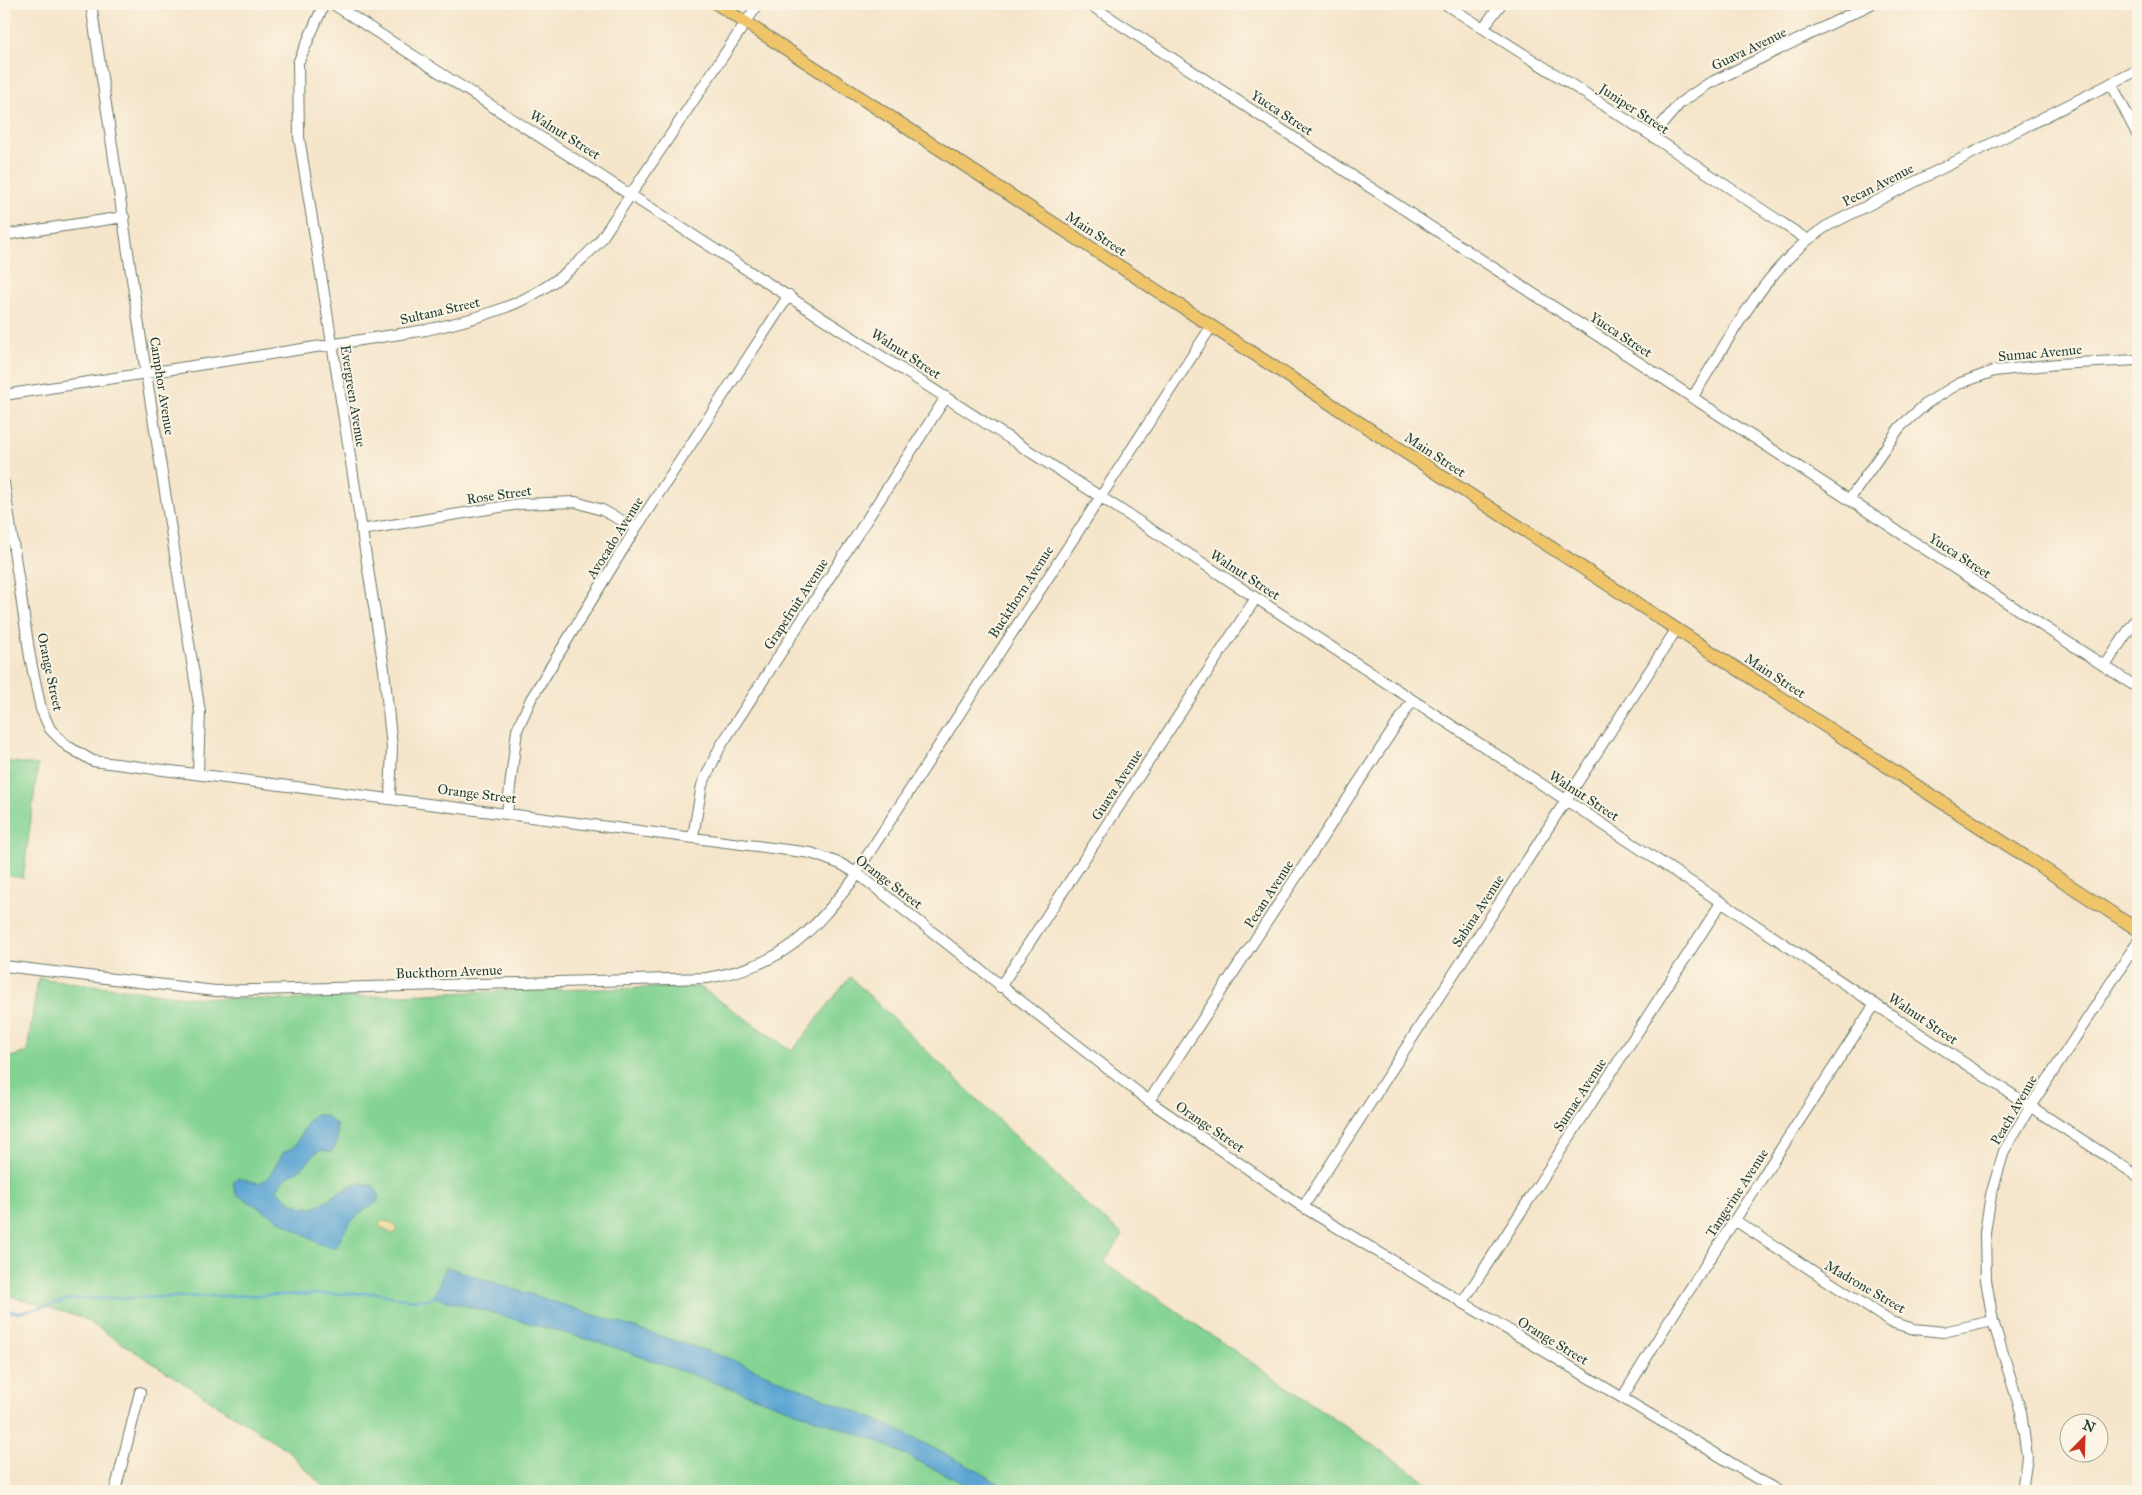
<svg xmlns="http://www.w3.org/2000/svg" width="2142" height="1495" font-family="'IM FELL Great Primer',serif">
<style>
.green{fill:#84d393;stroke:#528864}
.sand{fill:#eeda9e;stroke:#868c69}
.water{fill:#5ba5d3;stroke:#3d7184}
.lines{fill:none;stroke-linecap:round;stroke-linejoin:round}
.stream{stroke:#5ba5d3;stroke-width:2.5}
.minor-casing{stroke:#6a7868;stroke-width:12}
.major-casing{stroke:#6a7868;stroke-width:14}
.minor{stroke:#fff;stroke-width:10}
.major{stroke:#f0c469;stroke-width:12}
.labels{text-anchor:middle;dominant-baseline:central;stroke-width:4;stroke-linejoin:round;paint-order:stroke}
.street-label{font-size:14px;fill:#1f3d34;stroke:#fcf5e5}
</style>
<rect width="100%" height="100%" fill="#fcf5e5"/>
<filter id="ink" filterUnits="userSpaceOnUse"><feTurbulence type="fractalNoise" baseFrequency=".02" numOctaves="2"/><feDisplacementMap in="SourceGraphic" scale="10" xChannelSelector="R" yChannelSelector="G"/><feConvolveMatrix kernelMatrix="1 2 1 2 8 2 1 2 1" color-interpolation-filters="sRGB"/></filter>
<filter id="wash" filterUnits="userSpaceOnUse"><feTurbulence type="fractalNoise" baseFrequency=".0096" numOctaves="4" result="noise"/><feDisplacementMap in="SourceGraphic" scale="20" xChannelSelector="R" yChannelSelector="G"/><feGaussianBlur stdDeviation="1.12" result="paint"/><feColorMatrix in="noise" values="0 0 0 0 0 0 0 0 0 0 0 0 0 0 0 0 0 1.4 0 .05"/><feComposite in="paint" operator="in"/></filter>
<g filter="url(#wash)">
<rect width="100%" height="100%" fill="#f5e5ca"/>
<!-- green -->
<path class="green" d="M4,756l6,6 28,3 -15,113 -19,-3z
M850,977l240,231 33,27 -19,27 336,229h-1113l-41,-42 -203,-131 -79,-24v-235l23,-7 11,-74 147,19 105,3 205,-9 205,-4 92,64z"/>
<!-- sand -->
<path class="sand" d="M387,1221l7,3 3,7 -5,3 -13,-8 1,-4z"/>
<!-- water -->
<path class="water" d="M315,1115h9l12,9c1,11 4,20 -5,28l-11,-2c-6,3 -9,9 -14,14 -11,12 -21,8 -29,26l16,14 17,4 5,-1 34,-20 8,-3 17,2 5,9 -2,8c-25,12 -30,23 -42,46l-17,-6 -82,-49 -3,-10 4,-6 22,5 6,-3 6,-6 12,-21 12,-7 14,-26z
M446,1267l279,90 165,69 90,46 31,19h-32l-102,-50 -153,-55 -119,-42 -171,-47z"/>
<g class="lines">
<!-- stream -->
<path class="stream" d="M4,1310l15,3 53,-14 306,-6c20,5 37,10 58,4"/>
</g>
</g>
<g filter="url(#ink)">
<g class="lines">
<!-- minor casing -->
<g class="minor-casing">
<path id="minor" d="M91,4l55,369 54,339 -2,61
M324,4l-26,59 1,74 85,532 8,79 -2,49
M333,4c413,263 826,529 1236,798 190,124 378,252 569,374
M1089,4l1049,684
M1445,4l207,132 154,103
M1483,28l18,-24
M2111,83l27,53
M1652,136l28,-33 28,-19 163,-80
M4,235l120,-18
M4,395l422,-65c73,-16 121,-32 173,-88l159,-238
M1692,398c38,-60 74,-133 135,-172l311,-156
M4,483l26,174 11,52 9,20 17,17 26,15 718,92 30,11 17,10 291,227 154,106 475,284
M1849,500l51,-73 27,-24 31,-19 36,-13 63,-7 81,-4
M361,530l158,-26 57,-2 26,8 34,18
M2105,666l33,-50
M507,812l10,-82 14,-31 105,-171 153,-233
M693,836l9,-51 18,-38 226,-350
M856,873l355,-546
M4,966l211,25 492,-13c79,-14 103,-44 151,-104
M1000,987l256,-389
M1149,1101l263,-400
M1303,1207l373,-577
M1736,1221l155,101 23,7 29,3 50,-11
M1462,1303l259,-400
M1622,1398l42,-69 211,-325
M115,1491l25,-99
M2022,1491l5,-34 -6,-45 -28,-91 -7,-41 -1,-48 6,-37 13,-44 26,-44 108,-166"/>
</g>
<!-- major casing -->
<g class="major-casing">
<path id="major" d="M717,4l1421,926"/>
</g>
<!-- minor -->
<use href="#minor" class="minor"/>
<!-- major -->
<use href="#major" class="major"/>
</g>
</g>
<g class="labels">
<!-- street labels -->
<g class="street-label">
<text transform="translate(1749 49) rotate(-26)">Guava Avenue</text>
<text transform="translate(1634 109) rotate(33)">Juniper Street</text>
<text transform="translate(1282 113) rotate(33)">Yucca Street</text>
<text transform="translate(565 135) rotate(32)">Walnut Street</text>
<text transform="translate(1878 185) rotate(-27)">Pecan Avenue</text>
<text transform="translate(1096 234) rotate(33)">Main Street</text>
<text transform="translate(440 311) rotate(-13)">Sultana Street</text>
<text transform="translate(1621 335) rotate(33)">Yucca Street</text>
<text transform="translate(2040 353) rotate(-5)">Sumac Avenue</text>
<text transform="translate(906 354) rotate(33)">Walnut Street</text>
<text transform="translate(162 386) rotate(81)">Camphor Avenue</text>
<text transform="translate(353 396) rotate(81)">Evergreen Avenue</text>
<text transform="translate(1435 455) rotate(33)">Main Street</text>
<text transform="translate(499 495) rotate(-8)">Rose Street</text>
<text transform="translate(615 538) rotate(-58)">Avocado Avenue</text>
<text transform="translate(1960 556) rotate(33)">Yucca Street</text>
<text transform="translate(1245 575) rotate(33)">Walnut Street</text>
<text transform="translate(1021 592) rotate(-57)">Buckthorn Avenue</text>
<text transform="translate(796 604) rotate(-57)">Grapefruit Avenue</text>
<text transform="translate(50 672) rotate(78)">Orange Street</text>
<text transform="translate(1775 676) rotate(33)">Main Street</text>
<text transform="translate(1117 785) rotate(-57)">Guava Avenue</text>
<text transform="translate(477 794) rotate(7)">Orange Street</text>
<text transform="translate(1584 796) rotate(33)">Walnut Street</text>
<text transform="translate(889 882) rotate(37)">Orange Street</text>
<text transform="translate(1269 894) rotate(-57)">Pecan Avenue</text>
<text transform="translate(1478 911) rotate(-57)">Sabina Avenue</text>
<text transform="translate(449 972) rotate(-2)">Buckthorn Avenue</text>
<text transform="translate(1923 1019) rotate(34)">Walnut Street</text>
<text transform="translate(1580 1095) rotate(-57)">Sumac Avenue</text>
<text transform="translate(2014 1110) rotate(-60)">Peach Avenue</text>
<text transform="translate(1210 1127) rotate(34)">Orange Street</text>
<text transform="translate(1737 1193) rotate(-57)">Tangerine Avenue</text>
<text transform="translate(1865 1287) rotate(30)">Madrone Street</text>
<text transform="translate(1553 1341) rotate(31)">Orange Street</text>
</g>
</g>
<!-- margin -->
<rect width="2142" height="1495" fill="none" stroke="#fcf5e5" stroke-width="20"/>
<!-- north arrow -->
<g transform="translate(2084 1438) rotate(23)"><circle r="24" fill="#fcf5e5" stroke="#a4ab9e"/>
<path d="M0-4L9 19L0 12L-9 19Z" fill="#c8321e"/>
<text y="-8" font-size="14" font-weight="bold" text-anchor="middle" fill="#1f3d34">N</text>
</g>
</svg>
